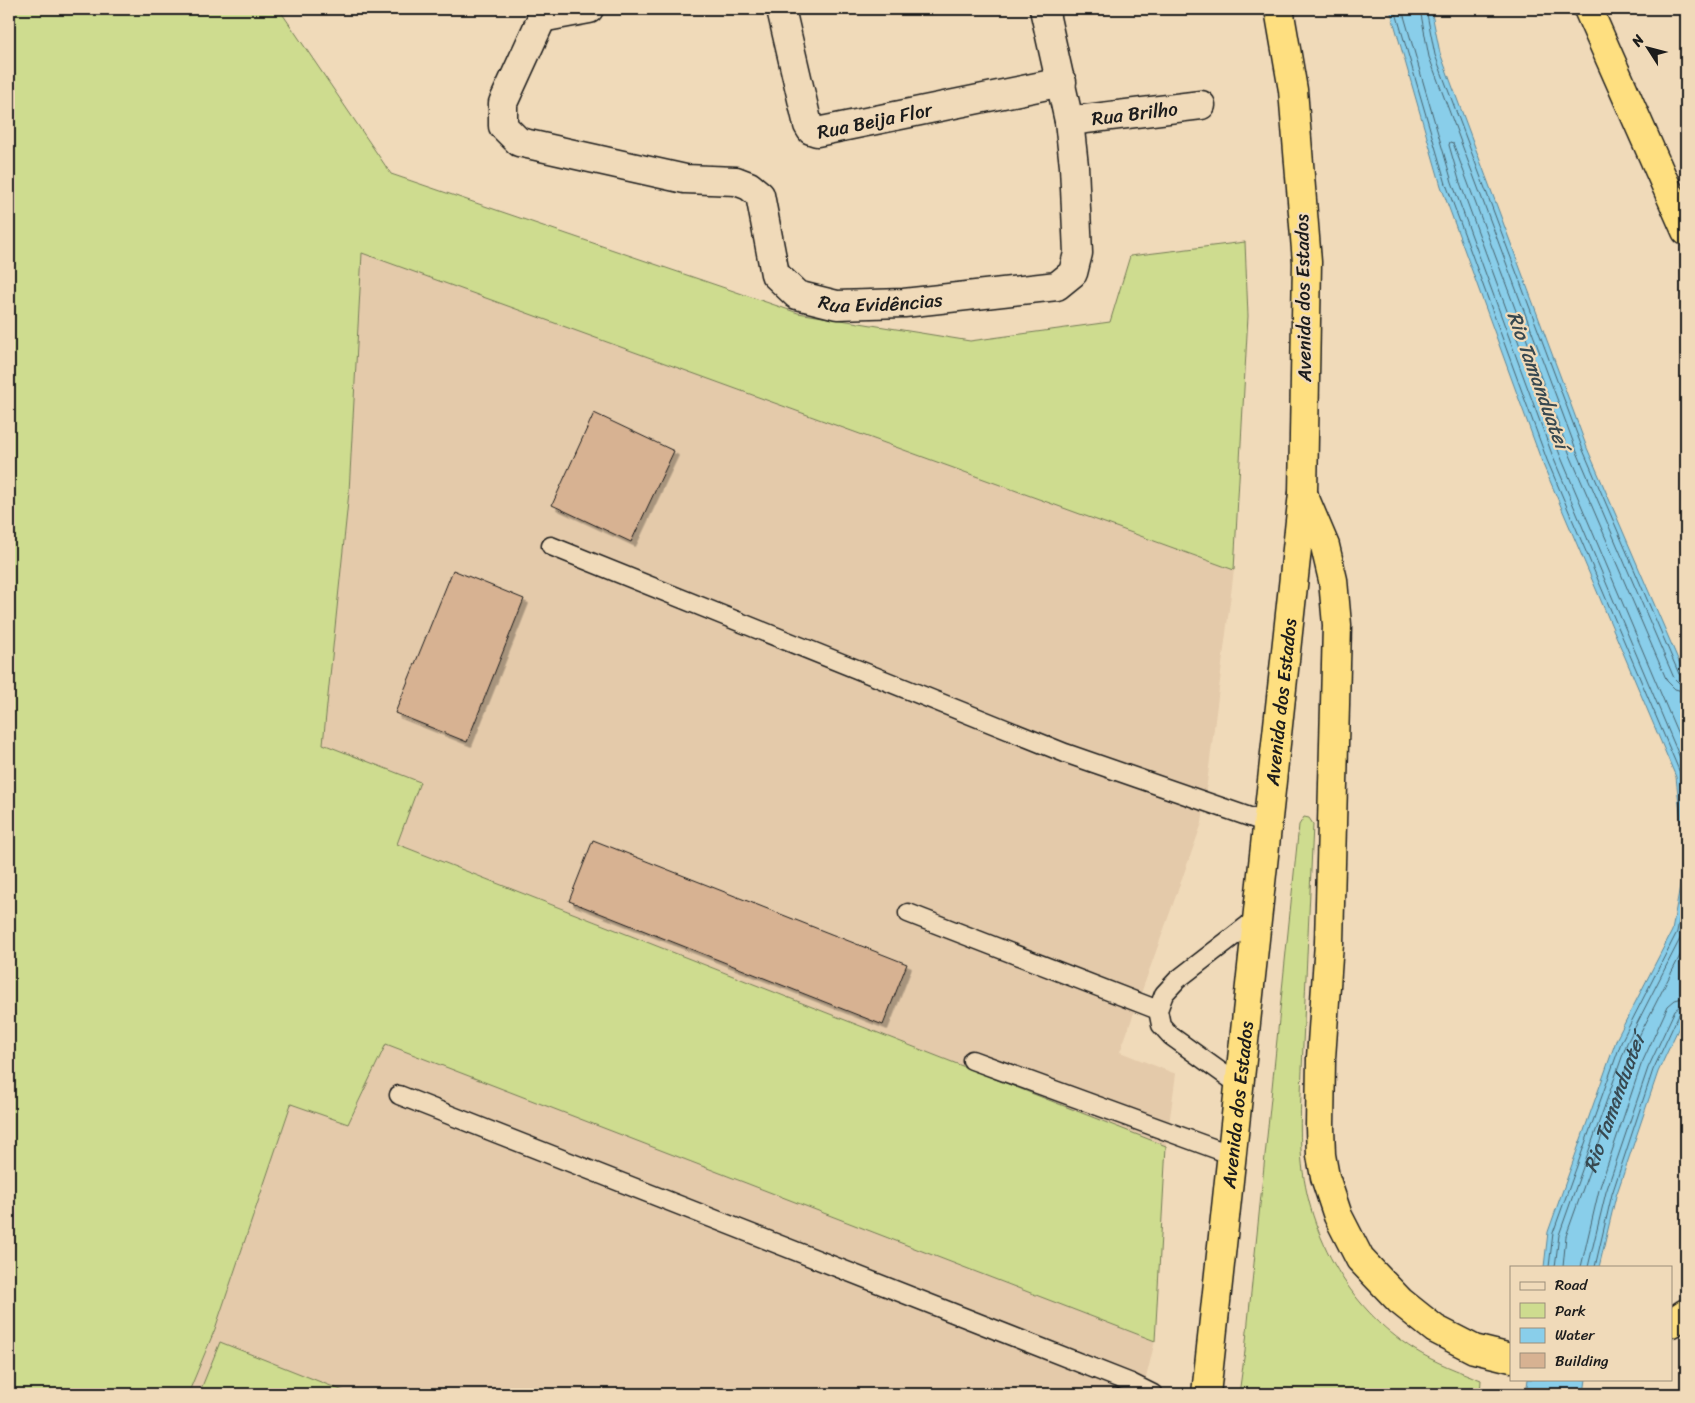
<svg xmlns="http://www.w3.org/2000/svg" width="1695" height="1403" font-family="Sriracha,sans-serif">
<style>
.built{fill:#e4caaa}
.green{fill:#cedc8f;stroke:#757c56}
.water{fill:#89ceea;stroke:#5d8798}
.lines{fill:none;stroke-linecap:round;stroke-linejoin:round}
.shore{stroke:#48636e;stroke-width:1}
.building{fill:#d7b292;stroke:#1c1c1c;filter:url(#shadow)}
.lane-casing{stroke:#1c1c1c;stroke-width:21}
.street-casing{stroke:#1c1c1c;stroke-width:31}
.highway-casing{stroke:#1c1c1c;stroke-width:31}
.lane{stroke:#f0dab9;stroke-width:18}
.street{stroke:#f0dab9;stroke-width:28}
.highway{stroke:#fedf80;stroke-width:28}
.labels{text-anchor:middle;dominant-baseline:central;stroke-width:4.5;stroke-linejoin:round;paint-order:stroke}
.street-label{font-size:19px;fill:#1c1c1c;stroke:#f0dab9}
.water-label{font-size:20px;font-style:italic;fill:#374850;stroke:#f0dab9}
</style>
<defs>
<filter id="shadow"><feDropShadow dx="4.5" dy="4.5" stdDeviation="0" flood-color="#0004"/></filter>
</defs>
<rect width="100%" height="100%" fill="#f0dab9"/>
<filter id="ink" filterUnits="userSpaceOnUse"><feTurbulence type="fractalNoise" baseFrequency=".02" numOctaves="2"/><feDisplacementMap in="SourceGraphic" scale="10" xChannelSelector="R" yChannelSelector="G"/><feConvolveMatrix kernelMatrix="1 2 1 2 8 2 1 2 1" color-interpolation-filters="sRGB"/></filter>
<g filter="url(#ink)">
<!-- built -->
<path class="built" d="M362,252l872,318 -32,253 -82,229 56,22 -10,72 -769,-302 -74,-100 26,-252z
M386,1043l769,298 -13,53h-954l27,-65 76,-225 57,20z"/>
<!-- green -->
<path class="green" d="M9,9h270l112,165 407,139 172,28 140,-19 20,-66 115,-14 3,74 -14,254 -872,-317 -13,239 -26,252 97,38 -23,62 769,302 -11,195 -769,-297 -38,80 -57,-20 -76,225 -27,65h-179z
M1304,817l5,1 4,6c-3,74 -7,147 -10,220 -1,35 -4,71 -2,106 4,79 46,158 114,200 21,13 43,21 66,30l-1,14h-241l6,-43 54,-526z
M220,1342l131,52h-152z"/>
<!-- water -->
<path class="water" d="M1390,9h41l9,44 147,395 99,230v334l-28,60 -42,124 -17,71h-55l4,-35 69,-194 55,-107 13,-74 -9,-80 -134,-315 -101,-276z
M1528,1379h58l-2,15h-58z"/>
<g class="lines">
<!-- shore -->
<g class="shore">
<path d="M1395,9l51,175 101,276 134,315 5,45"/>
<path d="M1402,9l50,173 101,275 133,315"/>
<path d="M1420,9l9,48 148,395 97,226 5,5 7,1"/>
<path d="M1426,9l9,46 148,395 96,224 3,3 4,1"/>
<path d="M1686,692l-11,-3 -8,-8 -97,-226 -117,-312 -3,-1 -1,3 10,35 101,275 126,298"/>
<path d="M1549,1267l4,-34 69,-193 55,-108 9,-51"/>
<path d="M1555,1267l4,-32 68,-192 55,-108 4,-19"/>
<path id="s1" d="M1563,1267l3,-31 68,-190 52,-102"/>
<path d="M1581,1267l18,-77 42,-125 27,-59 7,-6 11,-3"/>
<path d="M1588,1267l18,-75 42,-124 27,-58 5,-4 6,-1"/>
<path d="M1595,1267l17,-73 41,-124 26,-56 4,-3h3"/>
</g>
</g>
<!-- building -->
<path class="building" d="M594,413l80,38 -43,91 -79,-37z
M453,570l71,29 -57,143 -72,-29z
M593,840l314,124 -24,61 -314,-124z"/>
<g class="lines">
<!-- lane casing -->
<g class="lane-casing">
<path id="lane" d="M551,546l514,207 202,70
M908,913l250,97
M972,1060l260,95
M1239,1085l-68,-49 -10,-11 -3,-15 6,-16 13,-14 80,-62
M399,1095l732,288 22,11"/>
</g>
<!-- street casing -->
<g class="street-casing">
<g id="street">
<path id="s2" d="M546,9l-43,94v23l16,16 166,37 51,2 13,5 11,9 15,79 22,21 40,10 67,-2 153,-17 16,-13 5,-20 -4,-87 -5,-45 -25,-112"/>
<path id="s3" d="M781,9l27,116 3,5 6,2 245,-50"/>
<path d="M541,18l48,-9"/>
<path id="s4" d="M1069,121l132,-16"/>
</g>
</g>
<!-- highway casing -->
<g class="highway-casing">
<g id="highway">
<path d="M1588,9l98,222"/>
<path d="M1303,494l22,52 8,34 4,45 -8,318 -8,115 -1,69 1,28 4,22 13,39 22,43 40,42 35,28 39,20 37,9"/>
<path d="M1671,1323l15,-10"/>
<path id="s5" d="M1206,1394l97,-901 4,-231 -14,-172 -14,-81"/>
</g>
</g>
<!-- lane -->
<use href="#lane" class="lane"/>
<!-- street -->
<use href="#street" class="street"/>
<!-- highway -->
<use href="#highway" class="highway"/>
</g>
</g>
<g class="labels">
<!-- street labels -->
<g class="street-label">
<text stroke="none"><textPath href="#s4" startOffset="66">Rua Brilho</textPath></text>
<text stroke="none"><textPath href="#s3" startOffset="190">Rua Beija Flor</textPath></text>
<text stroke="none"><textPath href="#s2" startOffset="594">Rua Evidências</textPath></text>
<text transform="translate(1303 298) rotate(-91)">Avenida dos Estados</text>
<text stroke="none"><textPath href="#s5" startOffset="696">Avenida dos Estados</textPath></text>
<text stroke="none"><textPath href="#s5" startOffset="291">Avenida dos Estados</textPath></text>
</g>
<!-- water labels -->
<g class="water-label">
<text transform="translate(1538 380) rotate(70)">Rio Tamanduateí</text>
<text stroke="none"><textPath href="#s1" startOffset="172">Rio Tamanduateí</textPath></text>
</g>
</g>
<!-- margin -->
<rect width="1695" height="1403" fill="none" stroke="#f0dab9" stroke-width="30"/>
<rect x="15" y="15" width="1665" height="1373" fill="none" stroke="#1c1c1c" stroke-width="2" filter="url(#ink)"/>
<!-- legend -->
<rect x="1510" y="1266" width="162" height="115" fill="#f0dab9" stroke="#9b8e7a"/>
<rect x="1520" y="1282" width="25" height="8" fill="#f0dab9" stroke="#9b8e7a"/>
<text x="1555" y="1290" font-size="15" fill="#1c1c1c">Road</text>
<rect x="1520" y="1303" width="25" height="15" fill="#cedc8f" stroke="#9b8e7a"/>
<text x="1555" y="1316" font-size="15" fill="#1c1c1c">Park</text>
<rect x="1520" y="1328" width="25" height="15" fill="#89ceea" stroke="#9b8e7a"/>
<text x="1555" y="1340" font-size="15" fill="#1c1c1c">Water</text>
<rect x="1520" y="1353" width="25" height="15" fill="#d7b292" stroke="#9b8e7a"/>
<text x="1555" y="1366" font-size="15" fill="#1c1c1c">Building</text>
<!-- north arrow -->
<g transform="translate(1648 48) rotate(306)" stroke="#f0dab9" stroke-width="4" paint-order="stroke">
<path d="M0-4L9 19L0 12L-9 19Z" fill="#1c1c1c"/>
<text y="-8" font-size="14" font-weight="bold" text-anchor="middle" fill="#1c1c1c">N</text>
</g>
</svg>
